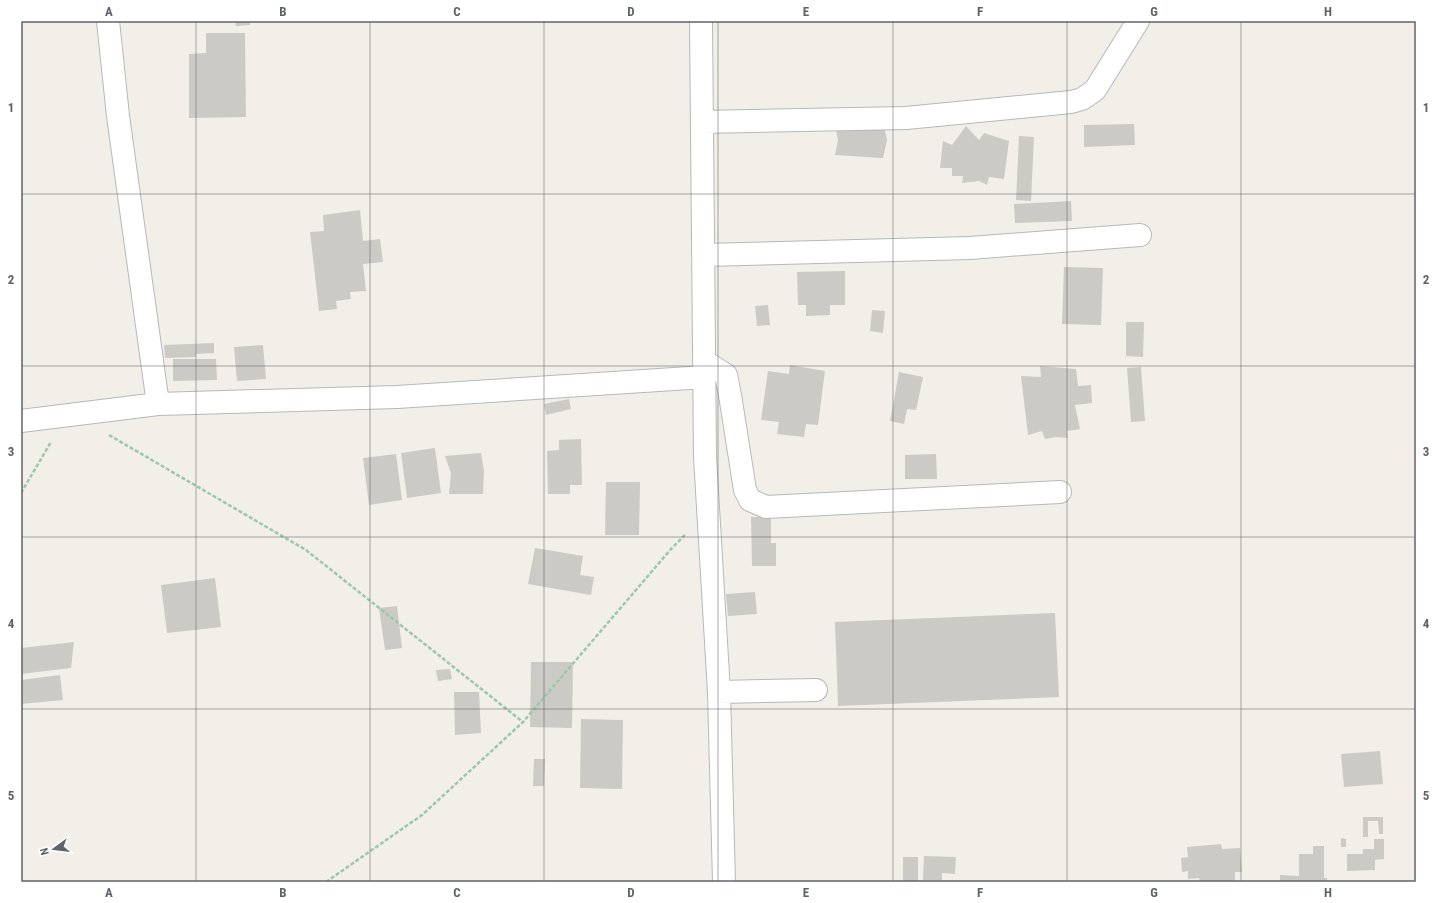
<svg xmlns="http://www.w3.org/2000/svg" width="1437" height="903" font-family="'Roboto Condensed',sans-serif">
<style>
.building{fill:#cccac5}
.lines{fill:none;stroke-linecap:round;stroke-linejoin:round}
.minor-casing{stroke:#b5b8bc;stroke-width:24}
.path{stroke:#9cc7a9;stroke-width:2.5;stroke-dasharray:4 2;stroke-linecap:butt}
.minor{stroke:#fff;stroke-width:22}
.grid{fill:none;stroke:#5f6368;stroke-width:1;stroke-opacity:0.55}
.neatline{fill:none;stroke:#5f6368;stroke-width:1.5}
.grid-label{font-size:13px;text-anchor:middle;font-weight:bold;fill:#5f6368}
</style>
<rect width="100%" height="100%" fill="#f1efe8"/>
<!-- building -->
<path class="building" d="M235,21h15v4l-14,1z
M206,33h39l1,84 -57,1v-64l17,-1z
M1134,124l1,21 -51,2v-22z
M835,126h49l3,14 -4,18 -48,-3 3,-15z
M966,126l13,14 5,-7 25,8 -5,38 -15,-2 -2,8 -8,-4 -17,2 1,-7h-11v-8h-12l3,-27 9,4z
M1019,136l15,1 -3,64 -15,-1z
M1071,201l1,20 -57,2 -1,-19z
M360,210l3,31 17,-2 3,23 -20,2 3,27 -16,1 1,7 -15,2 1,8 -18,2 -9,-79 14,-1 -1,-16z
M1064,267l39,1 -2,57 -39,-1z
M845,271v34h-15v10l-24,1v-11h-8l-1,-33z
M768,305l2,20 -13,1 -2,-20z
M872,310l13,1 -2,22 -13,-2z
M1126,322h18l-1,35 -17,-1z
M214,343v10l-18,1v3l-31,1 -1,-13z
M263,345l3,34 -29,2 -3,-34z
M173,359h43l1,21 -44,1z
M790,365l35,6 -7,54 -12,-1 -2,13 -27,-3 2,-12 -18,-2 7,-49 21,3z
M1040,366l36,3 2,17 13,-1 1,18 -17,2 5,24 -13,2 1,7 -12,-1 -11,2 -3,-8 -14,4 -7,-59 20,1z
M1141,367l4,54 -14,1 -4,-54z
M899,372l24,5 -7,33 -9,-1 -3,15 -14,-3z
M569,399l2,10 -25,6 -2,-11z
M581,439l1,46h-12v9h-22l-1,-43 12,-1v-10z
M435,448l6,45 -34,5 -6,-45z
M481,453l3,18 -1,23h-34l2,-21 -6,-17z
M396,454l6,46 -33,5 -6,-47z
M936,454l1,25h-32v-24z
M606,482h34l-1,53h-34z
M751,517h20v26h5v23h-24z
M535,548l48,8 -3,19 14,2 -3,18 -63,-11z
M215,578l6,49 -54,6 -6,-48z
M755,592l2,22 -29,2 -2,-22z
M397,606l5,42 -17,2 -6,-42z
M1055,613l4,84 -221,9 -3,-84z
M74,642l-3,26 -50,6v-26z
M531,662h42l-1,66 -42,-1z
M450,669l2,10 -14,2 -2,-11z
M60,675l3,25 -42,4v-24z
M454,692h25l2,41 -26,2z
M581,719l42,1 -1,69 -42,-1z
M1380,751l3,33 -39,3 -3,-33z
M534,759h11l-1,27h-11z
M1363,817h20v17h-4l-1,-13h-10v16h-5z
M1341,838l5,1v8h-5z
M1374,839h10v20l-9,1v10l-28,1v-17h16v-5h11z
M1221,844l1,5 18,-1 2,24h-7v9l-35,1 -1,-4 -11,1v-8l-6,1 -1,-14 7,-1 -1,-10z
M1313,846h11v32h3v4h-47v-7l19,1v-22h14z
M924,856l32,1 -1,17 -13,-1v7h-19z
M903,857h15v25h-15z"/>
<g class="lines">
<!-- minor casing -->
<g class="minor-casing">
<path id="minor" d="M108,21l10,95 40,288
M701,21l4,436 14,235 5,190
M702,122l204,-4 165,-16 11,-3 13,-9 43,-69
M703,255l267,-7 170,-13
M704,361l22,14 4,20 15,95 5,10 16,7 294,-15
M21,421l137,-17 239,-7 308,-20
M719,692l97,-2"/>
</g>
<!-- path -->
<path class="path" d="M109,435l197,115 217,172
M21,493l30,-51
M326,882l96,-67 101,-93 148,-173 14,-14"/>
<!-- minor -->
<use href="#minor" class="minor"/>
</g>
<!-- grid -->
<path class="grid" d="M196,21v861M370,21v861M544,21v861M718,21v861M893,21v861M1067,21v861M1241,21v861M21,194h1395M21,366h1395M21,537h1395M21,709h1395"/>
<!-- border -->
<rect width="1437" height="903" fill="none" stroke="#ffffff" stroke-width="44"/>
<!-- north arrow -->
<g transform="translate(54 849) rotate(255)" stroke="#ffffff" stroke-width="3" paint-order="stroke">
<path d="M0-3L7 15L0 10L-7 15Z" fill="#5f6368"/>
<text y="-6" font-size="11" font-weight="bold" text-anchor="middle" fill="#5f6368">N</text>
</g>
<rect x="22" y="22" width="1393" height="859" class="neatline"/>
<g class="grid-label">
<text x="109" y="16">A</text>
<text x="283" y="16">B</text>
<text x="457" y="16">C</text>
<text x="631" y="16">D</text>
<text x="806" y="16">E</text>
<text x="980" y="16">F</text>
<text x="1154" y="16">G</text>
<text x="1328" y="16">H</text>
<text x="11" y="112">1</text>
<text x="1426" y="112">1</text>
<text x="11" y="284">2</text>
<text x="1426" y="284">2</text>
<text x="11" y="456">3</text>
<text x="1426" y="456">3</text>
<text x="11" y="628">4</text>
<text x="1426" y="628">4</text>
<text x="11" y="800">5</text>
<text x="1426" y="800">5</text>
<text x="109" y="897">A</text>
<text x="283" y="897">B</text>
<text x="457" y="897">C</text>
<text x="631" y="897">D</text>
<text x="806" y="897">E</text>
<text x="980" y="897">F</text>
<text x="1154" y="897">G</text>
<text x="1328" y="897">H</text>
</g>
</svg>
